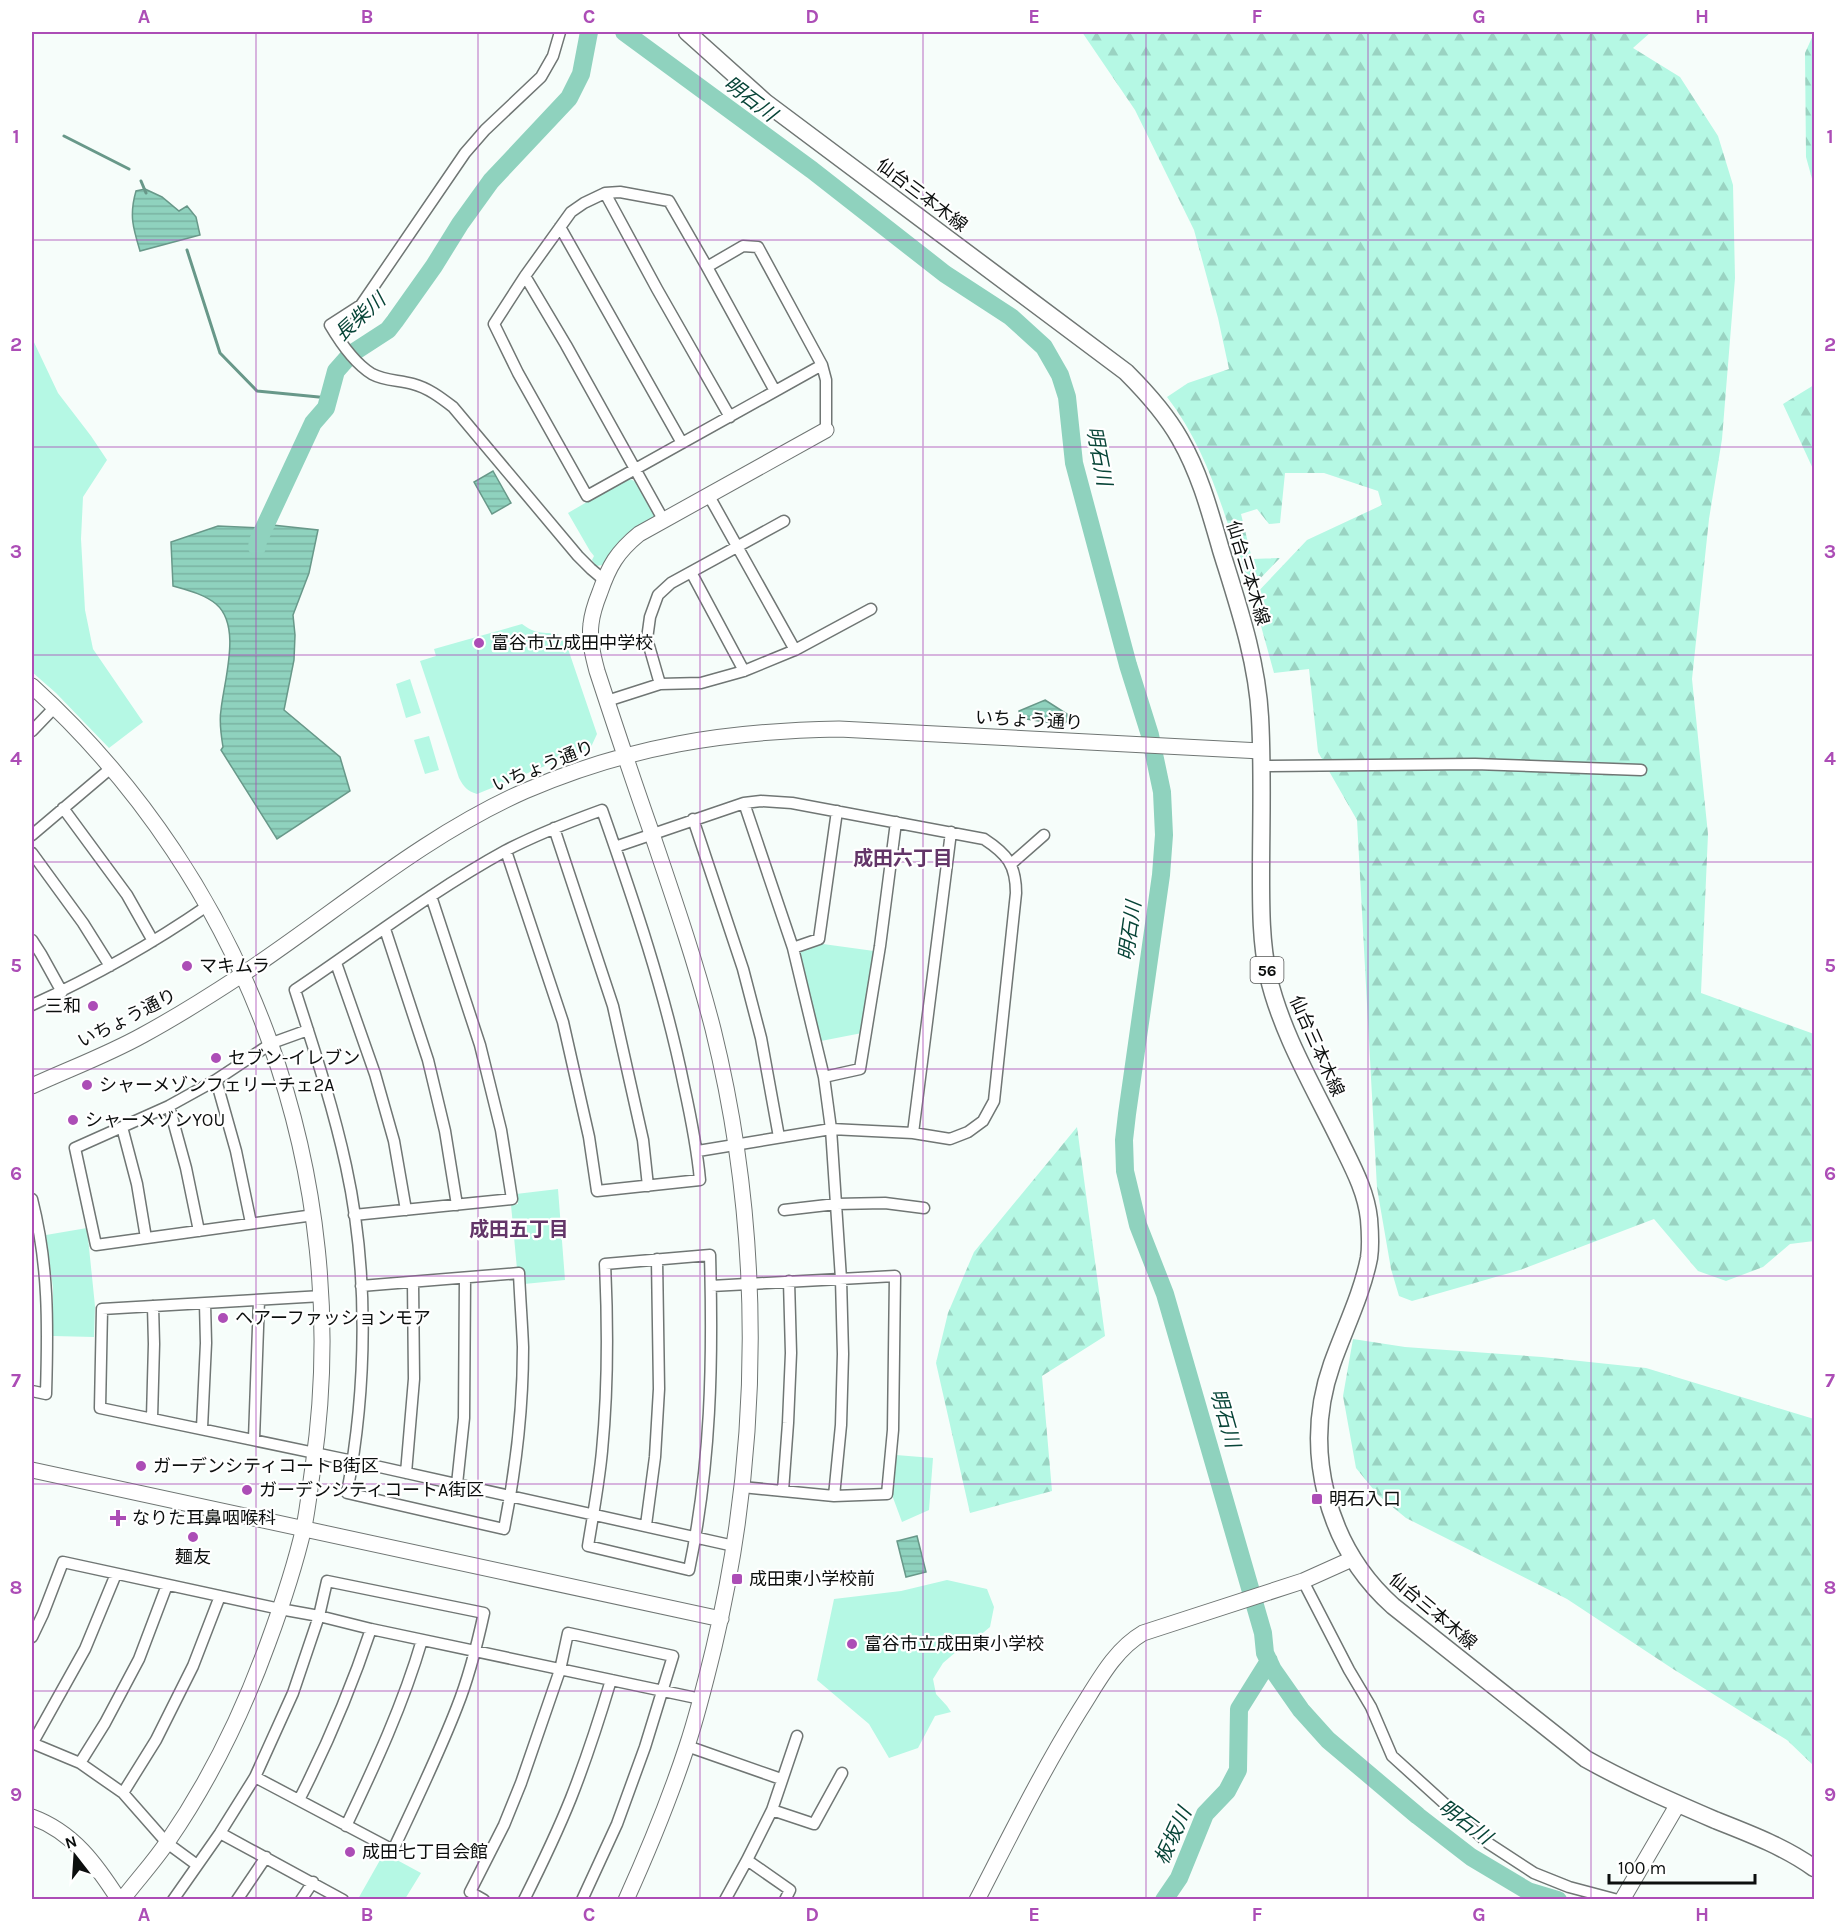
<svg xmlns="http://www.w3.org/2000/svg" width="1846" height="1931" font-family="Karla,'Noto Sans JP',sans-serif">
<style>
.forest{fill:url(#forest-firs)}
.park{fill:#b5f8e4}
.water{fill:url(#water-rules);stroke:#689889;stroke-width:1.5}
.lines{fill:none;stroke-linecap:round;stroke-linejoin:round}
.stream{stroke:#689889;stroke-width:3}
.river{stroke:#8fd2be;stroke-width:18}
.street-casing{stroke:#707674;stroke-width:13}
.secondary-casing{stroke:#707674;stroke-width:17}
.primary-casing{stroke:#707674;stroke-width:19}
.street{stroke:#fff;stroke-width:10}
.secondary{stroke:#fff;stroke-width:15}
.primary{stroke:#fff;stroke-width:16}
.grid{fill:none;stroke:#ac4db6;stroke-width:1.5;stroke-opacity:0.55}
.poi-dot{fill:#ac4db6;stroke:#fff;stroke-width:2}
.labels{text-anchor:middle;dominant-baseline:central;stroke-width:4.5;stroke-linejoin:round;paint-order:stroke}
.shield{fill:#fff;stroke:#555756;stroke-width:1.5}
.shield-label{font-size:16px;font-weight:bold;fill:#0c0f0e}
.street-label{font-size:18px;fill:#0c0f0e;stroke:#fff}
.poi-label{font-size:18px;fill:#0c0f0e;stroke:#fff;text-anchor:start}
.water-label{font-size:20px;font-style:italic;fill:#084538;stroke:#fff}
.neighbourhood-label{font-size:20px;font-weight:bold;fill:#633568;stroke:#fff}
.neatline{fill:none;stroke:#ac4db6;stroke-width:2}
.grid-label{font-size:20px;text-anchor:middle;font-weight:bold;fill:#ac4db6}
</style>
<defs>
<pattern id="forest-firs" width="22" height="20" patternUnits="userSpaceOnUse" patternTransform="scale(1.5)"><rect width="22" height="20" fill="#b5f8e4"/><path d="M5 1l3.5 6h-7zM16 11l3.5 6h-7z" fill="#9ad3c2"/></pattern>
<pattern id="water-rules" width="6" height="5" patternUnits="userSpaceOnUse" patternTransform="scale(1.5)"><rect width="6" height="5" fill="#8fd2be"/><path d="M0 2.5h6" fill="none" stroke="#7ab3a2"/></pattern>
</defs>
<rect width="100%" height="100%" fill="#f6fdfa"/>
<!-- forest -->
<path class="forest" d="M1082,32h569l-18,16 47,29 38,59 15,49 2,93 -13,161 -13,80 -17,160 16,155 -7,159 113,41v207l-24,3 -27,23 -37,14 -28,-10 -44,-52 -134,51 -108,31 -13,-5 -8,-27 -14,-81 -20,-368 -39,-68 -9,-83 -35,4 -21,-76 54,-57 75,-35 -4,-14 -54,-18h-39l-5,50 -11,1 -12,-15 -16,5 11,45 28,-1 -31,32c-22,-66 -39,-138 -82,-193l21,-14 41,-14 -11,-51 -24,-88 -59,-120z
M1814,33v153l-8,-29 -1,-104z
M1814,385v86l-31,-67z
M1077,1127l28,209 -63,40 10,115 -82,22 -34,-150 12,-50 26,-61z
M1353,1339l52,8 137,10 104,11 168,51v347l-27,-26 -114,-71 -106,-70 -161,-81 -28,-23 -22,-27 -13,-72z"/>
<!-- park -->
<path class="park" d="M32,338l26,55 33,43 16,24 -24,37 -2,42 4,71 8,39 50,73 -34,26 -53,-55 -24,-21z
M628,478l8,4 18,32v5l-42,32 -9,14 -7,1 -4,-6 2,-4 -4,-5 -22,-38z
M522,624c18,14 26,5 42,13l33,97 -6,13 -114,47c-10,-3 -13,-7 -18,-16l-39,-117 16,-5 -2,-7z
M410,679l11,34 -15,5 -10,-34z
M429,736l10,34 -14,4 -11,-34z
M823,944l51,7 -12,82 -41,8 -22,-86 3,-5z
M558,1189l7,91 -41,4 -1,-16 -6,1 -6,-64 7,-1 -2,-10z
M87,1228l8,78 -1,31 -41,-1v-48l-7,-53z
M896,1455l37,3 -4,52 -27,12 -10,-27z
M947,1580l40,9 7,18 -4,20 -12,10 -14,8 -21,18 -10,16 3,15 11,12 4,6 -16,4 -17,32 -29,10 -20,-34 -52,-44 17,-81 67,-8z
M384,1853l37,20 -16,26h-47z"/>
<!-- water -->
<path class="water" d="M145,189l17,8 17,14 8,-5 9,11 4,18 -60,16c-7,-23 -11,-36 -4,-60z
M493,471l18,32 -19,11 -18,-32z
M263,524l55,6 -9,43 -16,42 2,20 -1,25 -10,50 56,47 10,34 -73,48 -56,-89 2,-3c-2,-12 -4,-25 -2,-37 3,-30 21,-84 -5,-106 -12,-10 -29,-14 -43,-18l-2,-44 47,-16 42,2z
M1045,700l22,14 1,6 -3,3 -6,1 -39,-6 -1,-7z
M917,1536l9,36 -20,5 -9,-36z"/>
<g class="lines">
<!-- stream -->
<path class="stream" d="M64,136l65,33
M141,181l5,12
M187,250l33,103 37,38 72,7"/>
<!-- river -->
<path class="river" d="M624,32l188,138 133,104 66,43 33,30 16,28 7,22 7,66 54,202 22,70 12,57 2,43 -3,40 -34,239 -3,26 1,31 13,54 27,69 98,339 2,20 8,17 28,40 27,30 90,76 53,41 57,34 30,9
M257,547l1,-6 55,-118 13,-15 10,-37 15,-17 37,-24 7,-9 39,-55 26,-42 31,-43 78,-83 12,-24 8,-42
M1164,1900l15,-22 26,-64 22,-23 11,-21 1,-61 30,-48"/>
<!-- street casing -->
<g class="street-casing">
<path id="street" d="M560,32l-7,24 -12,21 -56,53 -20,23 -104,152 -31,20c10,17 24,38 42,49 13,7 27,6 41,10 15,4 27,13 40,23l125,149 13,13 13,11
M605,193l52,96 73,128
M560,227l122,216
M707,267l36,-21 15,1 64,118 4,15v50
M525,276l41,69 98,176
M775,391l-68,-124 -38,-66 -49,-9 -15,1 -21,10 -13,9 -46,64 -31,48 24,49 69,123 235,-131
M709,496l86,154
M691,572l53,99
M660,684l-13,-45 3,-22 8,-22 13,-12 113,-62
M607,701l53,-17 41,-1 43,-12 51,-21 76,-41
M32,731l23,-24
M1261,766l214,-2 166,6
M744,803l49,145 31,129 7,52 10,150 2,75 -2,71 -7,71
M63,808l64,87 26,46
M693,819l50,150 18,69 18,99
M554,828l59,178 30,134 5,46
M32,835l79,-67
M615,847l129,-44 17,-2 31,2 192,36c23,15 32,26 32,54l-22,208 -11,20 -15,11 -18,7 -37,-6 -82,-4 -133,22
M32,853l51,70 27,43
M1011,864l33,-29
M385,929l43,131 17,71 12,74
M32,940l9,14 21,38
M793,948l26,-9 18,-128
M336,963l39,111 19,67 12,69
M32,1005c61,-28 120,-61 175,-99
M308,1030l-36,13 -56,37 -47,26 -94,42 21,97 218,-30
M824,1077l36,-8 20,-123 16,-124
M216,1080l20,71 15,72
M169,1106l17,62 13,63
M122,1127l15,57 9,54
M913,1133l38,-301
M32,1199c17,66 16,128 14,195l-14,-3
M784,1210l52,-6 49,-1 39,5
M354,1215l158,-16 -11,-69 -21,-85 -49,-149
M710,1255c3,108 1,209 -21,315l-101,-24c5,-31 11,-63 14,-95 6,-62 6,-125 3,-187z
M361,1286l158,-13c1,25 3,49 4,74 0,60 -7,122 -19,182l-157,-36c20,-105 22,-222 -1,-327 -13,-60 -32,-117 -51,-176 70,-47 137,-99 210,-139 32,-17 64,-29 97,-41 32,91 63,182 82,276 7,32 13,62 16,94l-103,11 -8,-54 -26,-115 -57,-171
M711,1286l184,-10 -2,154 -6,64 -53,2 -92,-9
M322,1296l-220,13 -2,99 253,53 381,85
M152,1418l2,-74 -1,-38
M202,1428l4,-85 -1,-40
M254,1439l5,-139
M406,1473l8,-94 -1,-97
M457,1484l7,-66 1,-140
M783,1491l5,-68 3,-70 -2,-72
M646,1525l9,-68 4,-68 -2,-130
M1303,1581l46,89 22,37 21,49 96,87 46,30 35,14 49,13
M32,1637l11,-23 20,-52 217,47 39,7 52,13 330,70
M32,1743l48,20 43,30 44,50 30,22
M32,1744l53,-95 31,-75
M687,1746l94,33
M80,1763l25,-40 34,-64 28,-74
M123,1793l33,-53 37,-74 27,-70
M299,1800c28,-55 52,-111 72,-171
M772,1810l42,14 28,-51
M346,1826c29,-61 57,-121 76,-186
M220,1833l123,67
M747,1860l43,30 -5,10
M173,1900l47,-67 35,-56 38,-84 26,-77 8,-35 157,32c-7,32 -15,64 -27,94 -19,49 -42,96 -64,143l-138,-73
M237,1900l29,-43
M301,1900l12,-18
M484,1900l-14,-8 34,-67 17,-42 39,-113 8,-37 105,23 -28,91 -28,77 -35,76
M524,1900c17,-34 33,-67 47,-102 15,-38 28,-78 40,-118
M725,1900l22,-40 25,-50 25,-74"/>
</g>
<!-- secondary casing -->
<g class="secondary-casing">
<path id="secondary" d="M32,686c217,197 323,490 281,781 -3,20 -5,40 -9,60 -9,39 -22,78 -36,116 -25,69 -58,137 -100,198 -14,21 -31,39 -46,59
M32,1086c37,-17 75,-31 111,-51 33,-18 65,-38 97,-59 94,-62 181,-139 285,-185 104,-45 201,-60 314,-62l422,22
M32,1470l689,149
M32,1817c41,15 64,47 87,83
M626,1900c23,-51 44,-102 61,-154 11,-33 19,-66 27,-99 48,-202 49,-416 -1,-618 -17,-66 -39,-130 -61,-195 -19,-54 -37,-108 -55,-163 -4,-15 -8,-31 -6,-47 1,-10 5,-22 9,-32 9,-26 17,-40 39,-58l187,-104
M977,1900c33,-64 65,-129 103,-190 18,-28 34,-60 63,-77l160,-52 49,-22
M1622,1900l56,-96"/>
</g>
<!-- primary casing -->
<g class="primary-casing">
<path id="primary" d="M687,32l78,70 361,270c20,20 40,42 54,67 20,35 30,73 41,111 17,55 36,110 39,167 3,53 1,106 1,159 0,33 0,66 7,99 13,57 45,111 71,164 12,25 27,51 30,80 1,12 2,26 0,39 -7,36 -25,72 -37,106 -30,85 -6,182 61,242l193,153c41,23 85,42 129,61 33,13 70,27 99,48"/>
</g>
<!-- street -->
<use href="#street" class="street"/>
<!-- secondary -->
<use href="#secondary" class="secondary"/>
<!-- primary -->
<use href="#primary" class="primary"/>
</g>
<!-- grid -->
<path class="grid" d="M256,32v1868M478,32v1868M700,32v1868M923,32v1868M1146,32v1868M1368,32v1868M1591,32v1868M32,240h1782M32,447h1782M32,655h1782M32,862h1782M32,1069h1782M32,1276h1782M32,1484h1782M32,1691h1782"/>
<!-- markers -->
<g class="poi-dot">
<circle cx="479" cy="643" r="6"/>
<circle cx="187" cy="966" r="6"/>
<circle cx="93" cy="1006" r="6"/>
<circle cx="216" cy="1058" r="6"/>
<circle cx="87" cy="1085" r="6"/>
<circle cx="73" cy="1120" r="6"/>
<circle cx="223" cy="1318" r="6"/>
<circle cx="141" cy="1466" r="6"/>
<circle cx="247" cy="1490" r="6"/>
<rect x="1311" y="1493" width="12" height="12" rx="3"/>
<path d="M115 1509h6v6h6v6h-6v6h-6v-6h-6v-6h6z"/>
<circle cx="193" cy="1537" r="6"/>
<rect x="731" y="1573" width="12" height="12" rx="3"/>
<circle cx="852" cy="1644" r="6"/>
<circle cx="350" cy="1852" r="6"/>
</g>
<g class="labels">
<!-- shield labels -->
<rect class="shield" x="1250.5" y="957" width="33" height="26" rx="4.5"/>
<g class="shield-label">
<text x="1267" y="970">56</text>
</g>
<!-- street labels -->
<g class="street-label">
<text transform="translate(922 195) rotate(37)">仙台三本木線</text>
<text transform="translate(1248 573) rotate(73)">仙台三本木線</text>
<text transform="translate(1029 720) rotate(3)">いちょう通り</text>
<text transform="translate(543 766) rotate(-22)">いちょう通り</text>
<text transform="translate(127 1018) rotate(-27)">いちょう通り</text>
<text transform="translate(1317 1046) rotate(66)">仙台三本木線</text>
<text transform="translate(1433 1611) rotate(40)">仙台三本木線</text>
</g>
<!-- poi labels -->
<g class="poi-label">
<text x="491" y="643">富谷市立成田中学校</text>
<text x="199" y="966">マキムラ</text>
<text x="81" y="1006" text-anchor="end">三和</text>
<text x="228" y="1058">セブン-イレブン</text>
<text x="99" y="1085">シャーメゾンフェリーチェ2A</text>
<text x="85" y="1120">シャーメゾンYOU</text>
<text x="235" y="1318">ヘアーファッションモア</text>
<text x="153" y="1466">ガーデンシティコートB街区</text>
<text x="259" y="1490">ガーデンシティコートA街区</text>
<text x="1329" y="1499">明石入口</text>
<text x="132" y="1518">なりた耳鼻咽喉科</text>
<text x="193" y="1557" text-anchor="middle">麺友</text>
<text x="749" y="1579">成田東小学校前</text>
<text x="864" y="1644">富谷市立成田東小学校</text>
<text x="362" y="1852">成田七丁目会館</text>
</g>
<!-- water labels -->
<g class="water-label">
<text transform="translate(750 99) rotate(37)">明石川</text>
<text transform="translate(360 317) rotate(-42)">長柴川</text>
<text transform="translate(1099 456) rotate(79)">明石川</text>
<text transform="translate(1130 931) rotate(-82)">明石川</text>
<text transform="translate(1225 1418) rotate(74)">明石川</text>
<text transform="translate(1465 1822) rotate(36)">明石川</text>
<text transform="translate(1173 1836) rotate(-65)">板坂川</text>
</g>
<!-- neighbourhood labels -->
<g class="neighbourhood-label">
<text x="903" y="858">成田六丁目</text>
<text x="519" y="1229">成田五丁目</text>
</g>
</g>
<!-- border -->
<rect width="1846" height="1931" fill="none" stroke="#ffffff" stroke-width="66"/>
<!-- north arrow -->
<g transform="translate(75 1856) rotate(343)" stroke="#ffffff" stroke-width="4.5" paint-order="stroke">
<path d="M0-4.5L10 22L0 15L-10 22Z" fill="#0c0f0e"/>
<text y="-9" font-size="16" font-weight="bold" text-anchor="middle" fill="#0c0f0e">N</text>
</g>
<!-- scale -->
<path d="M1609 1874v9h146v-9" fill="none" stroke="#0c0f0e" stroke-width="3"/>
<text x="1618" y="1874" font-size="18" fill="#0c0f0e" stroke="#ffffff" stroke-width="4.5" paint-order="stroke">100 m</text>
<rect x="33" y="33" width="1780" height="1865" class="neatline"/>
<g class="grid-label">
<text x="144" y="23">A</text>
<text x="367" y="23">B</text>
<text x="589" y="23">C</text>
<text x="812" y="23">D</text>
<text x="1034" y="23">E</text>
<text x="1257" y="23">F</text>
<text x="1479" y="23">G</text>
<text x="1702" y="23">H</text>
<text x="16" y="143">1</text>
<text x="1830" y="143">1</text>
<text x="16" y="351">2</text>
<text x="1830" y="351">2</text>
<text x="16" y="558">3</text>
<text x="1830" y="558">3</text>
<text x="16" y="765">4</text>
<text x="1830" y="765">4</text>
<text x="16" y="972">5</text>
<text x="1830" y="972">5</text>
<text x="16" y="1180">6</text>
<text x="1830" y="1180">6</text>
<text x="16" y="1387">7</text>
<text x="1830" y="1387">7</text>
<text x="16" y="1594">8</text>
<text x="1830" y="1594">8</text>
<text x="16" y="1801">9</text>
<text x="1830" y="1801">9</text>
<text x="144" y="1921">A</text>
<text x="367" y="1921">B</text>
<text x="589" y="1921">C</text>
<text x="812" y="1921">D</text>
<text x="1034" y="1921">E</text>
<text x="1257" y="1921">F</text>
<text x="1479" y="1921">G</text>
<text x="1702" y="1921">H</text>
</g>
</svg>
